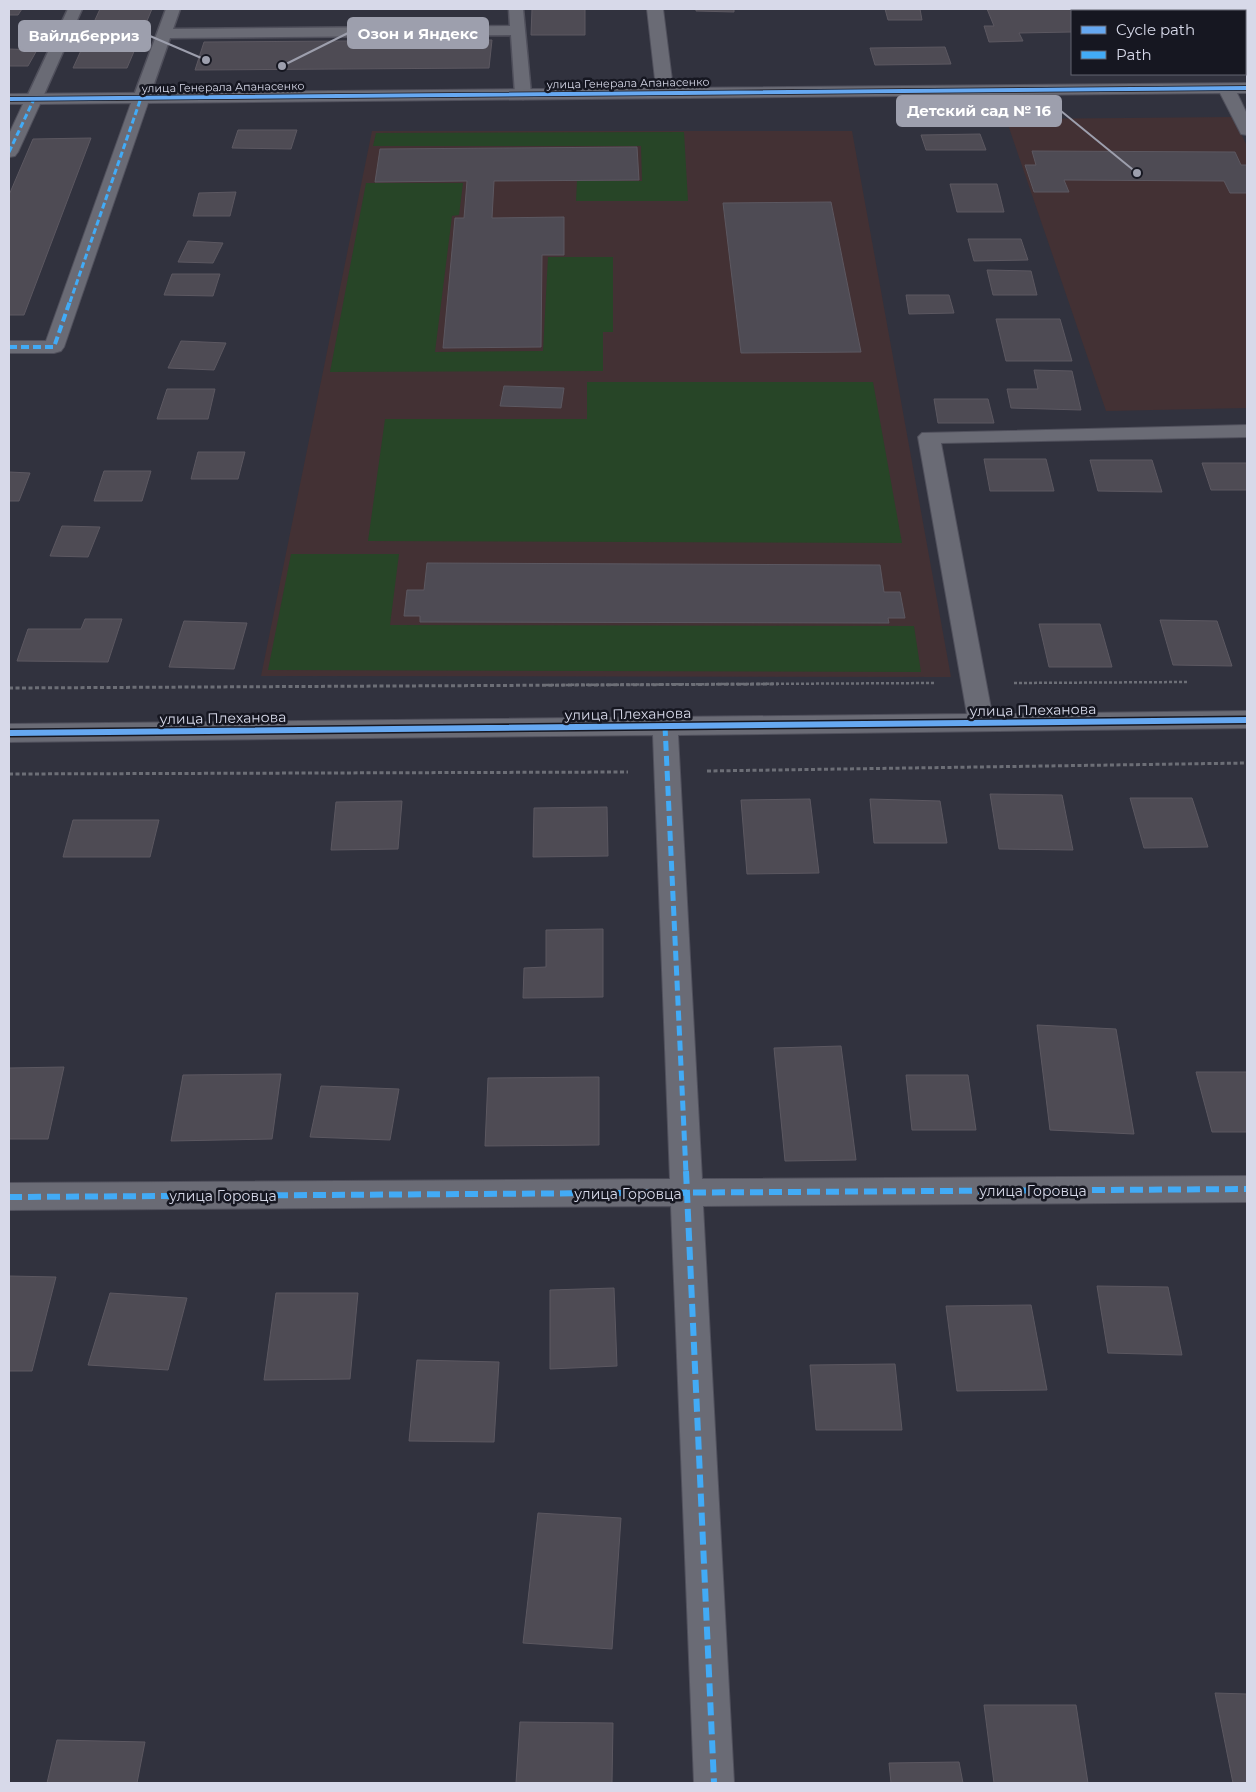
<svg xmlns="http://www.w3.org/2000/svg" width="1256" height="1792" font-family="Montserrat,sans-serif">
<style>
.education{fill:#433134}
.green{fill:#274527}
.building{fill:#4e4b54;stroke:#5c5861}
.lines{fill:none;stroke-linecap:round;stroke-linejoin:round}
.lane-casing{stroke:#50505c;stroke-width:3}
.street-casing{stroke:#50505c;stroke-width:2}
.path-far1{stroke:#6c6e76;stroke-width:2.5;stroke-dasharray:3 2;stroke-linecap:butt}
.path{stroke:#6c6e76;stroke-width:3;stroke-dasharray:4 2.5;stroke-linecap:butt}
.lane{fill:#6a6b75;fill-rule:evenodd}
.street{fill:#6a6b75;fill-rule:evenodd}
.quiet-far3{stroke:#42abf6;stroke-width:3;stroke-dasharray:6 3;stroke-linecap:butt}
.quiet-far2{stroke:#42abf6;stroke-width:4;stroke-dasharray:8 4;stroke-linecap:butt}
.quiet-far1{stroke:#42abf6;stroke-width:5;stroke-dasharray:10 5;stroke-linecap:butt}
.quiet{stroke:#42abf6;stroke-width:6;stroke-dasharray:13 6;stroke-linecap:butt}
.cycleway-far1-casing{stroke:#161721;stroke-width:5.5}
.cycleway-casing{stroke:#161721;stroke-width:9}
.cycleway-far1{stroke:#66a8f1;stroke-width:4}
.cycleway{stroke:#66a8f1;stroke-width:6}
.labels{text-anchor:middle;dominant-baseline:central;stroke-width:5;stroke-linejoin:round;paint-order:stroke}
.far-street-label{font-size:11px;fill:#d7d9e9;stroke:#161721}
.street-label{font-size:14px;fill:#d7d9e9;stroke:#161721}
.leader{fill:none;stroke:#9d9fad;stroke-width:2}
.callout-dot{fill:#9d9fad;stroke:#161721;stroke-width:2}
.callout{fill:#9d9fad;stroke:#9d9fad;stroke-width:2}
.callout-label{font-size:15px;text-anchor:middle;font-weight:bold;fill:#fff}
</style>
<rect width="100%" height="100%" fill="#31323e"/>
<!-- education -->
<path class="education" d="M1233,117l14,29v262l-141,3 -100,-292z
M372,131h480l99,546 -690,-1z"/>
<!-- green -->
<path class="green" d="M684,132l4,69h-112l1,-20h65l-1,-35h-268l3,-13z
M366,183h97l-4,32 -7,1 -17,136 108,-1 5,-94h65v75h-10v39l-273,1z
M587,382h286l29,161 -534,-2 17,-122h202z
M291,554h108l-9,71 524,1 7,46 -653,-2z"/>
<!-- building -->
<path class="building" d="M9,9h13l-4,6h-9z
M100,9h52l-25,59h-54z
M532,9h53v26h-54z
M696,9h38v3l-38,-1z
M885,9h35l2,11h-34z
M987,9h175l2,2h-92v21l-53,1 4,8 -34,1 -5,-16h10z
M492,40l-3,28 -294,2 9,-28z
M945,47l6,17 -76,1 -5,-17z
M9,49l28,1 -9,16h-19z
M238,130h59l-6,19 -59,-1z
M980,134l6,16h-60l-5,-15z
M91,138l-67,177h-15v-120l24,-56z
M637,147l2,33 -145,1 -2,37 72,-1v38h-22l-1,92 -98,1 12,-130h9l3,-37 -92,1 5,-33z
M1032,151l203,1 6,13h6v28h-17l-6,-12 -160,-1 5,12h-35l-9,-27h11z
M950,184h47l7,28h-47z
M236,192l-6,24h-37l6,-23z
M831,202l30,150 -120,1 -18,-150z
M968,239h53l7,21 -54,1z
M188,241l35,2 -10,20 -35,-1z
M987,270l44,1 6,24h-44z
M172,274h48l-7,22 -49,-1z
M906,295h43l5,18 -45,1z
M996,319h64l12,42h-66z
M181,341l45,2 -12,27 -46,-2z
M1034,370l38,1 9,39 -70,-2 -4,-19h31z
M504,386l60,2 -3,20 -61,-2z
M167,389h48l-7,30h-51z
M934,399h54l6,24h-56z
M198,452h47l-7,27h-47z
M984,459h62l8,32h-64z
M1090,460h62l10,32 -64,-1z
M1202,463h45v27h-36z
M104,471h47l-9,30h-48z
M9,472l21,1 -11,28h-10z
M62,526l38,1 -12,30 -38,-1z
M427,563l453,2 4,27h16l5,26h-17l1,5 -469,-1v-6h-16l3,-26h17z
M85,619h37l-14,43 -91,-1 11,-32h53z
M1160,620l57,1 15,45 -59,-1z
M184,621l63,2 -13,46 -65,-2z
M1039,624h61l12,43h-63z
M990,794l72,1 11,55 -74,-1z
M1130,798h62l16,49 -64,1z
M810,799l9,74 -72,1 -6,-74z
M870,799l70,2 7,42h-73z
M402,801l-4,48 -67,1 5,-48z
M607,807l1,49 -75,1 1,-49z
M73,820h86l-9,37h-87z
M603,929v68l-80,1 1,-30 22,-1v-37z
M1037,1025l79,4 18,105 -84,-4z
M841,1046l15,114 -71,1 -11,-113z
M64,1067l-16,72h-39v-71z
M1196,1072h51v60h-35z
M281,1074l-9,65 -101,2 12,-66z
M906,1075h62l8,55h-64z
M599,1077v68l-114,1 3,-68z
M321,1086l78,3 -9,51 -80,-3z
M9,1276l47,1 -24,94h-23z
M1097,1286l71,1 14,68 -74,-2z
M614,1288l3,78 -67,3v-79z
M110,1293l77,5 -19,72 -80,-5z
M276,1293h82l-8,86 -86,1z
M1031,1305l16,85 -90,1 -11,-85z
M417,1360l82,2 -5,80 -85,-1z
M895,1364l7,66h-86l-6,-65z
M538,1513l83,5 -9,131 -89,-6z
M1215,1693l32,1v89h-14z
M984,1705h92l12,78h-94z
M520,1722l93,1 -1,60h-96z
M57,1740l88,2 -8,41h-90z
M959,1762l4,21h-72l-2,-20z"/>
<g class="lines">
<!-- lane casing -->
<g class="lane-casing">
<path id="lane" d="M68,9h14l-40,90 -2,3h-12l-2,-3z
M166,9h14l-7,20 337,-3 -1,-17h14l8,85 -8,5 -8,-5 -4,-59 -341,3 -21,60 -2,3h-12l-2,-3z"/>
</g>
<!-- street casing -->
<g class="street-casing">
<path id="street" d="M647,9h16l10,79 574,-5v10h-10l10,21v21l-6,-1 -2,-4 -19,-37 -1072,10 -84,244 -3,4 -7,2h-45v-12h37l85,-238 -91,1 -22,48 -3,4 -6,1v-23l14,-30h-14v-10l647,-6z
M1247,425v12l-306,6 51,271 255,-3v17l-569,7 24,444 545,-3v26l-544,4 31,577h-40l-23,-577 -662,4v-27l661,-4 -17,-444 -644,7v-18l958,-10 -49,-277 4,-4z"/>
</g>
<!-- path-far1 -->
<path class="path-far1" d="M1014,683l174,-1
M546,685l390,-2"/>
<!-- path -->
<path class="path" d="M9,688l769,-4
M707,771l540,-8
M9,774l619,-2"/>
<!-- lane -->
<use href="#lane" class="lane"/>
<!-- street -->
<use href="#street" class="street"/>
<!-- quiet-far3 -->
<path class="quiet-far3" d="M9,152l25,-53
M70,302l71,-204"/>
<!-- quiet-far2 -->
<path class="quiet-far2" d="M9,347h45l16,-46"/>
<!-- quiet-far1 -->
<path class="quiet-far1" d="M665,726l21,447"/>
<!-- quiet -->
<path class="quiet" d="M686,1171l28,612
M9,1197l1238,-8"/>
<!-- cycleway-far1 casing -->
<g class="cycleway-far1-casing">
<path id="cycleway-far1" d="M9,99l1238,-11"/>
</g>
<!-- cycleway casing -->
<g class="cycleway-casing">
<path id="cycleway" d="M9,733l1238,-13"/>
</g>
<!-- cycleway-far1 -->
<use href="#cycleway-far1" class="cycleway-far1"/>
<!-- cycleway -->
<use href="#cycleway" class="cycleway"/>
</g>
<g class="labels">
<!-- far-street labels -->
<g class="far-street-label">
<text transform="translate(628 83) rotate(-1)">улица Генерала Апанасенко</text>
<text transform="translate(223 87) rotate(-1)">улица Генерала Апанасенко</text>
</g>
<!-- street labels -->
<g class="street-label">
<text transform="translate(1033 710) rotate(-1)">улица Плеханова</text>
<text transform="translate(628 714) rotate(-1)">улица Плеханова</text>
<text transform="translate(223 718) rotate(-1)">улица Плеханова</text>
<text x="1033" y="1191">улица Горовца</text>
<text x="628" y="1194">улица Горовца</text>
<text x="223" y="1196">улица Горовца</text>
</g>
</g>
<!-- callouts -->
<path class="leader" d="M282 66L348 33M206 60L150 36M1137 173L1061 111"/>
<g class="callout-dot">
<circle cx="282" cy="66" r="5"/>
<circle cx="206" cy="60" r="5"/>
<circle cx="1137" cy="173" r="5"/>
</g>
<g class="callout">
<rect x="348" y="18" width="140" height="30" rx="5"/>
<rect x="19" y="21" width="131" height="30" rx="5"/>
<rect x="897" y="96" width="164" height="30" rx="5"/>
</g>
<g class="callout-label">
<text x="418" y="39">Озон и Яндекс</text>
<text x="84" y="41">Вайлдберриз</text>
<text x="979" y="116">Детский сад № 16</text>
</g>
<!-- border -->
<rect width="1256" height="1792" fill="none" stroke="#d7d9e9" stroke-width="20"/>
<!-- legend -->
<rect x="1071" y="10" width="175" height="65" fill="#161721" stroke="#636571"/>
<rect x="1081" y="26" width="25" height="8" fill="#66a8f1" stroke="#636571"/>
<text x="1116" y="35" font-size="15" fill="#d7d9e9">Cycle path</text>
<rect x="1081" y="51" width="25" height="8" fill="#42abf6" stroke="#636571"/>
<text x="1116" y="60" font-size="15" fill="#d7d9e9">Path</text>
</svg>
